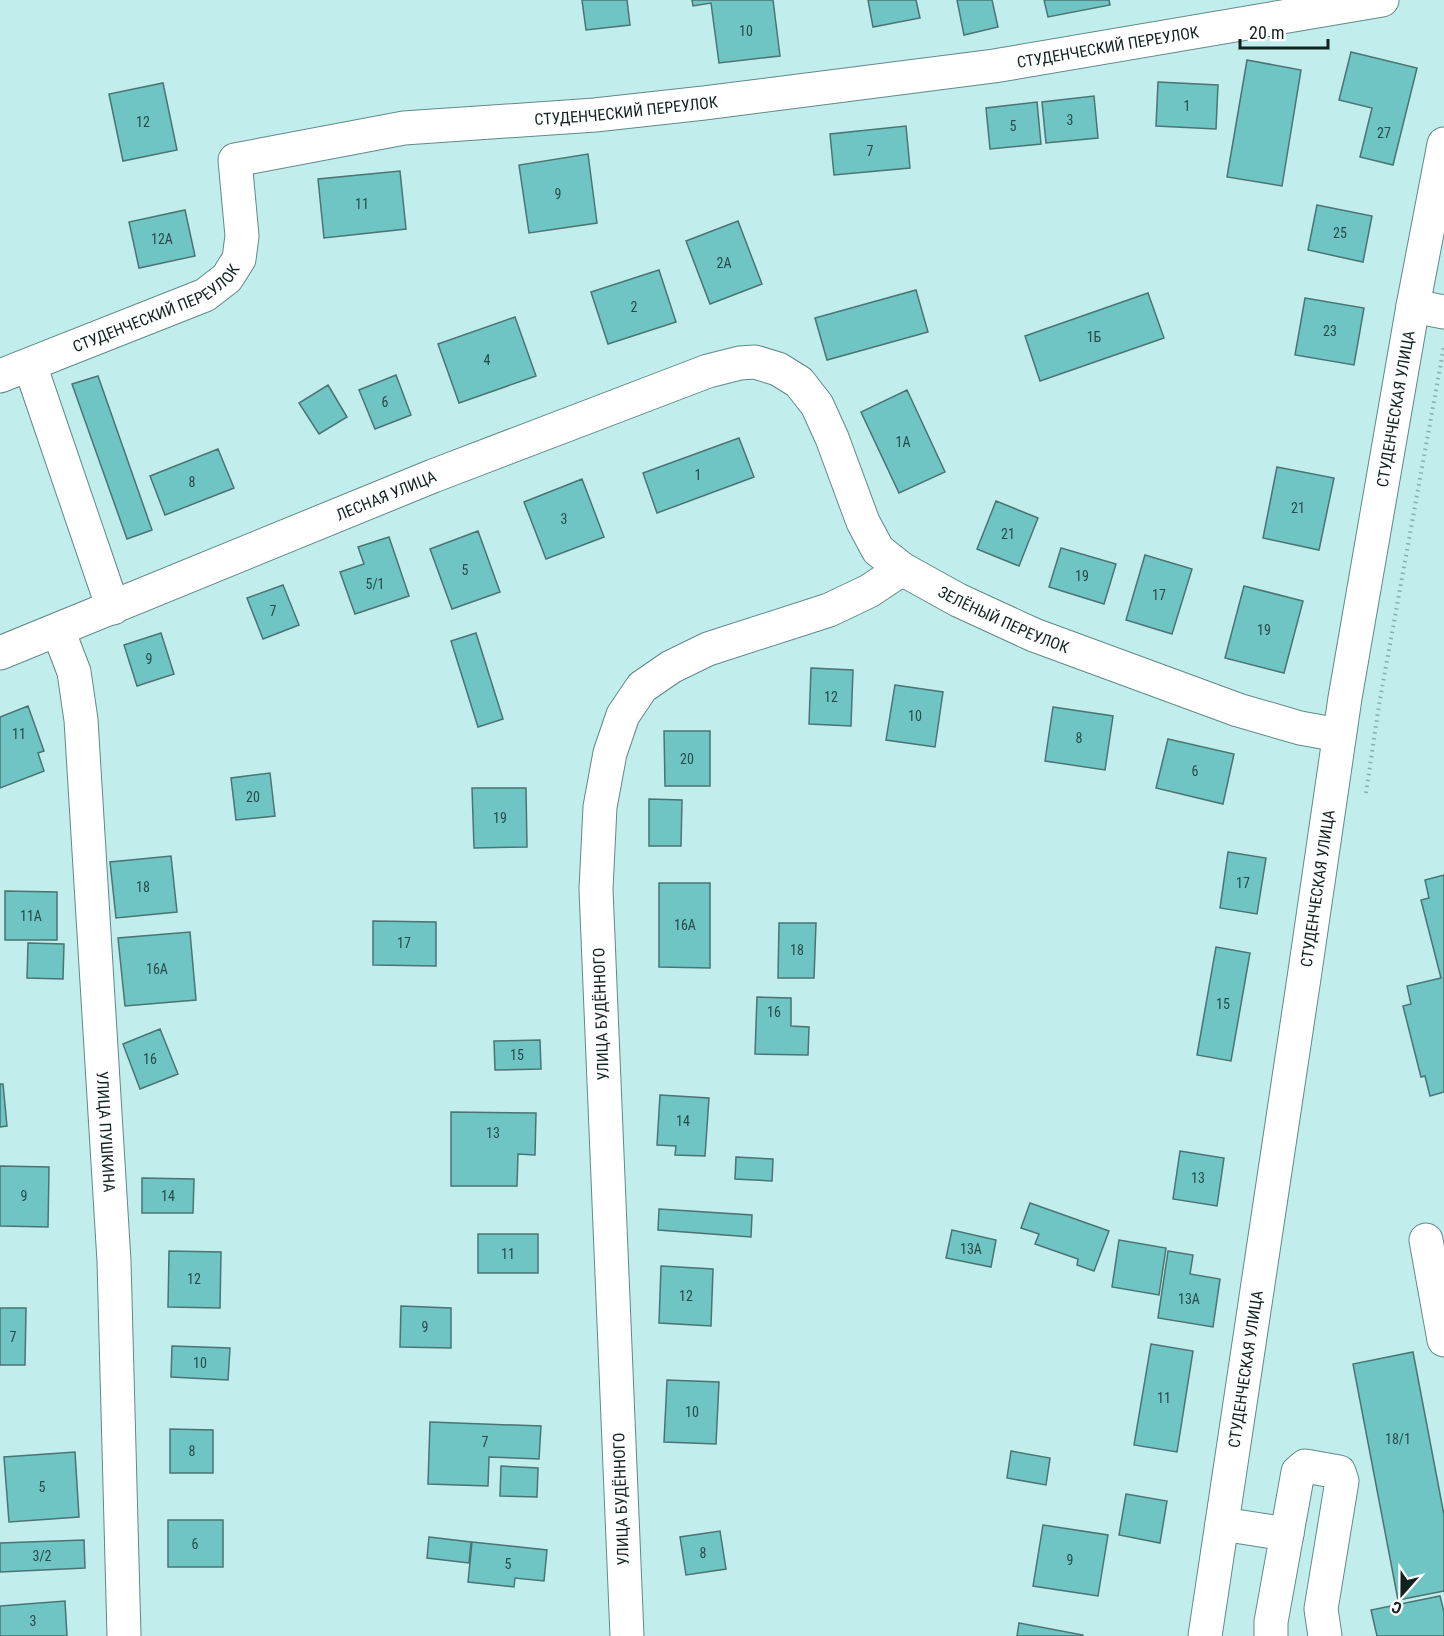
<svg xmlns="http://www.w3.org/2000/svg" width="1444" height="1636" font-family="'Roboto Condensed',sans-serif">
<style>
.building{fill:#6ec5c4;stroke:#4b7473;stroke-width:1.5}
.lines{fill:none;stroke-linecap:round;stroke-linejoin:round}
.minor-casing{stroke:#608988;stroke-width:35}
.path{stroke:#8baead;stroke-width:4;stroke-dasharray:1.5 4.5;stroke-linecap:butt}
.minor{stroke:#fff;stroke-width:33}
.labels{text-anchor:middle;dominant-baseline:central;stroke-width:5;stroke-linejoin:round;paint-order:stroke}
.number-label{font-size:14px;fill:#284b4a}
.street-label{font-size:16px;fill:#112221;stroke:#fff}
</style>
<rect width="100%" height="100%" fill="#c1edec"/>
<!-- building -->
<path class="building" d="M582,0h45l3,25 -44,5z
M692,0h81l7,56 -61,7 -8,-60 -18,3z
M868,0h48l4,18 -47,9z
M957,0h35l6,27 -34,8z
M1044,0h65l1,5 -62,12z
M1351,52l66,16 -24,97 -33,-8 12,-49 -33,-8z
M1247,60l54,10 -19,116 -55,-9z
M1158,82l60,3 -2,44 -60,-3z
M163,83l14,67 -54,11 -14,-67z
M1094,96l4,42 -52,5 -4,-41z
M1037,102l4,42 -51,5 -4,-41z
M906,126l4,42 -76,7 -4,-41z
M588,154l9,69 -68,10 -10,-68z
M400,171l6,58 -82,9 -6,-59z
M1317,205l55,11 -9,46 -55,-12z
M185,210l10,46 -56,12 -10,-46z
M738,221l24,63 -52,20 -24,-63z
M659,270l17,52 -68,22 -17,-52z
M916,290l12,42 -101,28 -12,-42z
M1148,293l16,45 -124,43 -15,-45z
M1305,298l59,10 -10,57 -59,-10z
M515,317l21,59 -77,27 -21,-59z
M396,375l15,40 -36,14 -16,-39z
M98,376l54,154 -25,9 -55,-155z
M328,385l19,32 -28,17 -20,-31z
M907,390l38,82 -46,21 -38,-81z
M739,438l15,39 -97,36 -14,-40z
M218,449l16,39 -69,27 -15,-39z
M1277,467l57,11 -15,72 -56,-12z
M582,479l22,58 -58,22 -22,-57z
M996,501l42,17 -19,48 -42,-17z
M478,531l22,61 -48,17 -22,-60z
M389,537l20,59 -54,18 -15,-42 24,-8 -6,-17z
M1061,548l55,16 -12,40 -55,-17z
M1145,555l47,14 -20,65 -46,-14z
M283,585l16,40 -36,14 -16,-41z
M1244,586l59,15 -19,72 -59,-15z
M161,633l13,41 -37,12 -13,-41z
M476,633l27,86 -25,8 -27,-86z
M811,668l42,2 -2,56 -42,-2z
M895,685l48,7 -8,55 -49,-7z
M28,706l16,45 -6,2 6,18 -44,17v-71z
M1053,707l60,9 -8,54 -60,-9z
M664,731h46v55h-45z
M1168,739l66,15 -11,50 -67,-16z
M270,773l5,43 -39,4 -5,-42z
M472,788h54l1,59 -53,1z
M649,799l33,1 -1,46h-32z
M1228,852l38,6 -9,56 -37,-6z
M171,856l6,56 -61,6 -6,-56z
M1444,875v217l-14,4 -5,-20 -4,1 -18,-71 8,-2 -4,-18 34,-8 -20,-78 8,-2 -4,-18z
M659,883h51v85l-51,-1z
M5,891l52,1v48h-52z
M373,921l63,1v44l-63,-1z
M779,923h37l-2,55h-36z
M190,932l6,68 -71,6 -7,-68z
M28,943l36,1 -1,35 -36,-1z
M1216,947l34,6 -19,108 -34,-6z
M757,997l34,1v28l18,1 -1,28 -53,-1z
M160,1029l18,45 -38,15 -17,-45z
M540,1040l1,29 -46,1 -1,-29z
M0,1084h3l4,42 -7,1z
M660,1095l49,3 -4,58 -30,-1 1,-9 -19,-1z
M451,1112l85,1 -1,42 -17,-1 -1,32h-66z
M1180,1151l44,7 -7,48 -44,-7z
M736,1157l37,2 -1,22 -37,-2z
M0,1166l49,1 -1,60 -48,-1z
M142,1178l52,1 -1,34h-51z
M1030,1203l79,28 -15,40 -17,-6 1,-6 -43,-15 4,-10 -18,-6z
M659,1209l93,6 -1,22 -93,-7z
M952,1230l44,10 -5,27 -45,-9z
M478,1234h60v39h-60z
M1119,1240l47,8 -7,47 -47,-8z
M169,1251l52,1 -1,56 -52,-1z
M1168,1251l25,4 -3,19 30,5 -7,48 -55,-9z
M661,1266l52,3 -2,57 -52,-3z
M401,1306l50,2v40l-51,-1z
M0,1308h26l-1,57h-25z
M1151,1344l42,7 -16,101 -43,-7z
M172,1346l58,2 -2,32 -57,-3z
M1413,1352l31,163v76l-46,9 -45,-236z
M667,1380l52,2 -3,62 -52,-2z
M430,1422l111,4 -2,33 -50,-2 -1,29 -60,-2z
M170,1429l43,1v43h-43z
M1011,1451l39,7 -4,27 -39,-7z
M75,1452l4,65 -70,5 -5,-65z
M501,1466l37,2 -1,29 -37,-1z
M1126,1494l41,7 -7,42 -41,-8z
M168,1520h55v47h-55z
M1043,1525l65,10 -10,61 -65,-10z
M720,1531l6,38 -40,6 -6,-38z
M429,1537l42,5 -2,21 -42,-5z
M84,1540l1,28 -85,4v-29z
M472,1542l75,8 -3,31 -29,-3 -1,9 -46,-5z
M1440,1596l4,16v24h-67l-6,-26z
M65,1601l2,35h-67v-30z
M1019,1623l64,12v1h-66z"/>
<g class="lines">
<!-- minor casing -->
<g class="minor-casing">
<g id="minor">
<path d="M1413,306l31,6"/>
<path d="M30,365l83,243"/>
<path id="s1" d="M0,376l205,-81 22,-17 12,-19 3,-23 -7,-76 169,-32 191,-13 109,-12 290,-37 388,-66"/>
<path id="s2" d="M58,630l16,42 7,48 33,541 10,375"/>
<path id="s3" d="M0,653l433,-177 275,-105 32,-8 15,-1 23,7 21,13 18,23 15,33 31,84 15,28 24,19 56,31 76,35 204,75 62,18 39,7"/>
<path d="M1426,1240l18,100"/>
<path d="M1222,1524l65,10"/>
<path d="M627,1636l-31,-747 4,-82 10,-54 13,-38 19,-28 29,-20 37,-18 121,-39 40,-19 33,-22"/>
<path id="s4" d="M1205,1636l99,-658 41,-280 68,-392 31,-162"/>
<path d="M1271,1636v-14l27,-150 7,-6 34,6 3,9 -21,128 4,27"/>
</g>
</g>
<!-- path -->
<path class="path" d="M1366,793l13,-88 65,-359"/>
<!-- minor -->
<use href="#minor" class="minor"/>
</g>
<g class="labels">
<!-- number labels -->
<g class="number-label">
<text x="746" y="31">10</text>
<text x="1187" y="106">1</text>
<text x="1070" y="120">3</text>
<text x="143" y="122">12</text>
<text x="1013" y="126">5</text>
<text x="1384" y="133">27</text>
<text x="870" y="151">7</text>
<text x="558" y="194">9</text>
<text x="362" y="204">11</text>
<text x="1340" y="233">25</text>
<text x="162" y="239">12А</text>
<text x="724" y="263">2А</text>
<text x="634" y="307">2</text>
<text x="1330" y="331">23</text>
<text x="1094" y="337">1Б</text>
<text x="487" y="360">4</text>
<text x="385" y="402">6</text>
<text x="903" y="442">1А</text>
<text x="698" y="475">1</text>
<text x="192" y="482">8</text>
<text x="1298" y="508">21</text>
<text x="564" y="519">3</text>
<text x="1008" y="534">21</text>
<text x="465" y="570">5</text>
<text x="1082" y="576">19</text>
<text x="375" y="584">5/1</text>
<text x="1159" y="595">17</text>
<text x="273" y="611">7</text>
<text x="1264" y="630">19</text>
<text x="149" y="659">9</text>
<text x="831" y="697">12</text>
<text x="915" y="716">10</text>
<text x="19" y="734">11</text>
<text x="1079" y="738">8</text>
<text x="687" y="759">20</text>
<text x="1195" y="771">6</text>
<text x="253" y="797">20</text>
<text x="500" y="818">19</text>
<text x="1243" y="883">17</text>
<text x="143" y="887">18</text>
<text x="31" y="916">11А</text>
<text x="685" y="925">16А</text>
<text x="404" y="943">17</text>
<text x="797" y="950">18</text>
<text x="157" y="969">16А</text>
<text x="1223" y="1004">15</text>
<text x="774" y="1012">16</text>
<text x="517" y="1055">15</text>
<text x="150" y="1059">16</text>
<text x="683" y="1121">14</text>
<text x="493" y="1133">13</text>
<text x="1198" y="1178">13</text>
<text x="24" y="1196">9</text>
<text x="168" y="1196">14</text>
<text x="971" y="1249">13А</text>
<text x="508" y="1254">11</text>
<text x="194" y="1279">12</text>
<text x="686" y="1296">12</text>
<text x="1189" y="1299">13А</text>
<text x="425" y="1327">9</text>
<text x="13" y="1337">7</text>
<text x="200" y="1363">10</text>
<text x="1164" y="1398">11</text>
<text x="692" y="1412">10</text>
<text x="1398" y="1439">18/1</text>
<text x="485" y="1442">7</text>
<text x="192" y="1451">8</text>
<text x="42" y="1487">5</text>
<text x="195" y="1544">6</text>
<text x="703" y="1553">8</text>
<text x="42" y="1556">3/2</text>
<text x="1070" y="1560">9</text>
<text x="508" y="1564">5</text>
<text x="33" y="1621">3</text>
</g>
<!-- street labels -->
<g class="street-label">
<text stroke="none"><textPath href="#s1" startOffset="1251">СТУДЕНЧЕСКИЙ ПЕРЕУЛОК</textPath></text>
<text stroke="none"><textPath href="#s1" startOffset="765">СТУДЕНЧЕСКИЙ ПЕРЕУЛОК</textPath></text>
<text stroke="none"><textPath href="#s1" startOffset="171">СТУДЕНЧЕСКИЙ ПЕРЕУЛОК</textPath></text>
<text stroke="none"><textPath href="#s4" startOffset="1242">СТУДЕНЧЕСКАЯ УЛИЦА</textPath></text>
<text stroke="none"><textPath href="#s3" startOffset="417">ЛЕСНАЯ УЛИЦА</textPath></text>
<text stroke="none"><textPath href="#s3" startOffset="1190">ЗЕЛЁНЫЙ ПЕРЕУЛОК</textPath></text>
<text stroke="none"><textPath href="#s4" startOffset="756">СТУДЕНЧЕСКАЯ УЛИЦА</textPath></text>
<text transform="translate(601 1014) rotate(-92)">УЛИЦА БУДЁННОГО</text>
<text stroke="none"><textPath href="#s2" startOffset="506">УЛИЦА ПУШКИНА</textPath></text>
<text stroke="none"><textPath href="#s4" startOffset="270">СТУДЕНЧЕСКАЯ УЛИЦА</textPath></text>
<text transform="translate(621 1499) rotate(-92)">УЛИЦА БУДЁННОГО</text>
</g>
</g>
<!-- north arrow -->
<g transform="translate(1402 1594) rotate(201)" stroke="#ffffff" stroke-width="4.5" paint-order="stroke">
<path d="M0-4.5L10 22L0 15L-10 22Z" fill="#112221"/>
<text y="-9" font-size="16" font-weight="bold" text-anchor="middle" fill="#112221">С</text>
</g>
<!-- scale -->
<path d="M1240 39v9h88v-9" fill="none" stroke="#112221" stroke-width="3"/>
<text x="1249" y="39" font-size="18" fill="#112221" stroke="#ffffff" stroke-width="4.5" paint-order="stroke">20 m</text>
</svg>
